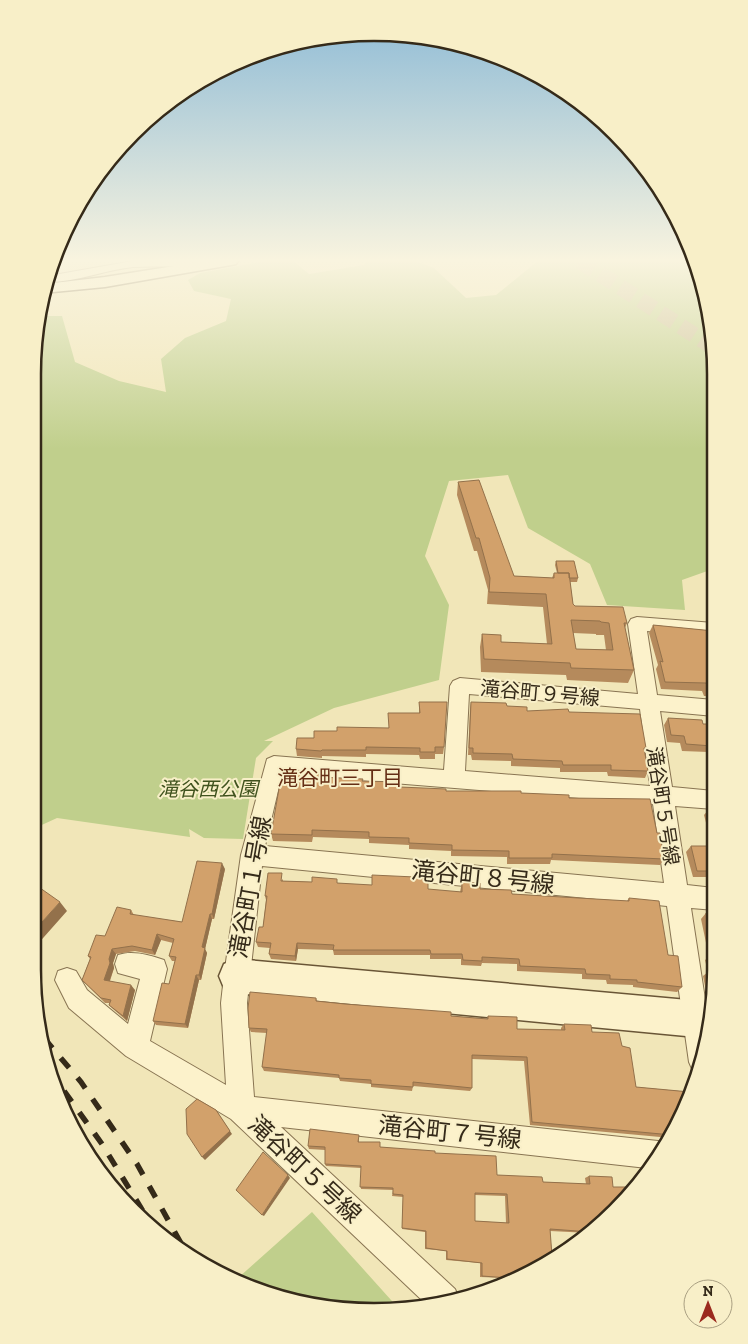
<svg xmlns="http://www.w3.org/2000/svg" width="748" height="1344" font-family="'Zilla Slab','Noto Sans JP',serif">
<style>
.green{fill:#c0cf8c}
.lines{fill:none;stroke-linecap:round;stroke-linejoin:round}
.secondary-tunnel{stroke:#cbc098;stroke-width:16;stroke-dasharray:16 8;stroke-linecap:butt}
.street-casing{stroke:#887452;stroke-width:2}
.secondary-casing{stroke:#695536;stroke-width:3}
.street{fill:#fcf2cb;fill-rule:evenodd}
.secondary{fill:#fcf2cb;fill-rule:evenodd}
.rail{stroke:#352a19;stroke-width:5.5;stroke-dasharray:13 13;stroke-linecap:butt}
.wall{fill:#b58a5c;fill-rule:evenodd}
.shaded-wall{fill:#93714b}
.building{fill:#d2a16b;stroke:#93714b;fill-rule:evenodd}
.labels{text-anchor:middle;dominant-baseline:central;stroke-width:4;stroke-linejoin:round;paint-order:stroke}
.street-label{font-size:20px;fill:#352a19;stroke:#f8efc8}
.park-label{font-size:20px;font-style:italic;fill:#40531e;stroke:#f8efc8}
.neighbourhood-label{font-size:21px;fill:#652e15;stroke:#f8efc8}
.near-street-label{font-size:24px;fill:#352a19;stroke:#f8efc8}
.rim{fill:none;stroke:#352a19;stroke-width:2.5}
</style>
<rect width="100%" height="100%" fill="#f1e6b8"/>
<!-- green -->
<path class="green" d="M265,261h28l16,13 55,-9 2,-4h50l18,7 32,30 30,-3 42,-34h158l17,69v239l-31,11 3,30 -78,-5 -17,-41 -62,-36 -20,-53 -59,6 -24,75 24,49 -10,75 -105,28 -70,33h9l-17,17 -13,81 -39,-1 -15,-9 1,8 -133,-19 -24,11v-477l6,-36h23l13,46 44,19 47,11 -5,-33 24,-21 41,-17 5,-22 -37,-8 -6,-11 12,-7z
M312,1212l88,98 -114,-10 -48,-22z"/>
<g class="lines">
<!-- secondary-tunnel -->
<path class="secondary-tunnel" d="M580,261l133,86"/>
<!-- street casing -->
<g class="street-casing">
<path id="street" d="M133,261h74l-1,2c-24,6 -49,2 -73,4 -29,3 -58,16 -87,15l2,-6z
M637,617l77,6v14l-67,-6 10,64 57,5v16l-54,-5 12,76 42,4v18l-39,-3 12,79 27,3 1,22 -24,-2 18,117 -5,34 -6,14 -5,-2 -4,-9 -22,-156 -405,-40 -15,137 7,94 404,44 9,3 -20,24 -366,-41 174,162 3,7 -32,8 -195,-185 -105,-63 -57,-48 -14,-28 3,-9 9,-3 9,3 11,19 41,34 12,-45 -22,-6 -3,-9 3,-9c14,-5 32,0 46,5l3,9 -17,72 76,44 -5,-82 3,-27 17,-121 26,-96 7,-3 170,14 6,-84 3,-5 7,-3 178,16 -10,-70 3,-5zM469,694l171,15 10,77 -185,-15zM282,774l371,30 11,79 -399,-37z"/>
</g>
<!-- secondary casing -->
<g class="secondary-casing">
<path id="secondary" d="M206,261h32l-2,3 -5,1 -126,22 -62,6 2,-9 60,-7z
M236,959l474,43 3,1 -6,35 -471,-45 -12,-5 -5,-12 5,-12z"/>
</g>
<!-- street -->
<use href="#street" class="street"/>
<!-- secondary -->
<use href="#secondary" class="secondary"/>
<!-- rail -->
<path class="rail" d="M44,1038l37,44 56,82 51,92
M49,1070l53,74 47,77"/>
</g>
<!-- wall -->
<path class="wall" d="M458,482l56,94 38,2 2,-5h3l-2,-8 1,-4 22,17 -1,4h-7l3,22 2,2 52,17 -2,5 9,42 -6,13 -61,-3 -1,-5 -85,-3 -1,-25 2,-13 19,8 46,2 -4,-37 -56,-3 1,-14 -11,-39h-3l-17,-56zM573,633l23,1v1h8l2,15 -30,-1z
M653,625l61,6v65h-10l-2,-5 -41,-2 -5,-20 2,-4 -9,-32z
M419,702l25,45 -1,7h-8v5h-15l-1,-4 -53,-1v3l-44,-1v2l-25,-2 -1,-7 18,-11 74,-10 31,-15z
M471,702l36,4 20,5 42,1 77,36 -2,4 4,19 -3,7 -37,-2 -1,-4h-47v-4l-49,-2v-5l-39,-1 -1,-5h-3l2,-46z
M668,718l35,6h11v55l-6,-27 -26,-1 -2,-8 -13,-1 -3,-17z
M294,772h25l1,5 42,4 38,6 46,4 75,2 48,5 88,35 7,26 -4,6 -109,-5 -1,4h-43v-7l-56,-1v-5l-42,-2v-4l-40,-2v-4l-56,-2 -1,5 -39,-1 -2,-7z
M709,809h5v68h-21l-7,-25 5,-6h21l-8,-31z
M225,869l-11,50h-2l-7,30 2,4 -6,27h-2l-11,48 -32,-3 -3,-4 16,-37 6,-23h-3l-3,-5 4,-13 -12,-3 -6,15 -20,-4 -19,3 -3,9 1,5 -4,13 25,9 -8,31 -14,-12 -4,-4v-2h-4l-23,-23 8,-21 -2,-3 17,-20 26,-26 3,5 48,7z
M283,879v2l54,2 123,9 2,-10 18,7 32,5 115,7 2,-3 39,57 14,32 -5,5 -44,-5v-2l-26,-1 -1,-4 -24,-1v-5l-65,-3v-7l-35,-1 -1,3 -20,-1v-6h-31v-4h-96l-1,-5 -35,-1 -2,12 -25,-2 -2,-5 1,-6 -12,-1 -2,-5 7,-15 3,-27 -1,-4z
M706,913l9,1v78l-1,4h-7l-4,-20 5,-4 -3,-12 4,-3 -8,-38z
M316,998l1,3 134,15 36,3 1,-3 29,13 44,1v-2l3,-4 28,8 30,14 14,41 54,5 -19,46 -141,-13 -6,-64 -52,-2v29l-2,3 -57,-5 -1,5 -41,-4v-3l-31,-3 -1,-3 -75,-7 -2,-4 5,-34 -16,-1 -2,-4z
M359,1138v4l21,5 55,6 62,22 46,7 43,2 -1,-6 4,-2 10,51 -10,6 -39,-2 2,25 -45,28v-6l-27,-1v-14l-34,-3v-9l-21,-2v-17l-23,-3 1,-32 -11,-1 1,-6 -32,-1v-21l-35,-2 -1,-2v-14l-16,-1 -1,-3zM475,1195l30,1 1,27 -31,-2z"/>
<!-- shaded-wall -->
<path class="shaded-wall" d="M222,863l3,6 -11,50 -2,-5z
M60,902l7,9 -31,35 -3,-4v-10z
M210,914l2,5 -7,30 2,4 -6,27 -2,-5 3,-28z
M157,934l4,6 -6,15 -3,-5z
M297,943l1,6 -2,12 -1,-5z
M112,949l4,5 -3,9 1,5 -6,17 -4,-5 5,-21z
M196,975l3,5 -11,48 -3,-4z
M131,985l4,5 -8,31 -4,-5z
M216,1110l16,24 -27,26 -3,-3z
M288,1175l2,3 -26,38 -2,-1z"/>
<!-- building -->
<path class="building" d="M479,480l35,96 40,2v-5h15l4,31 2,2 48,1 4,16h-3l10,47 -63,-2 -1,-5 -86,-4 -2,-25 19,1v7l51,2 -6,-50 -57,-2 1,-14 -11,-40h-3l-18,-56zM571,620l29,1 1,1 8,1 4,27 -37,-1z
M556,561h18l4,17h-9v-5h-11z
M653,625l61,6v58h-6l-2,-6 -41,-1 -5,-21 3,1z
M419,702h28l-3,45h-9v5h-15v-4l-54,-1v3h-44l-1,1 -25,-2 1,-11h17v-7h23v-4l52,1 -1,-15h32z
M471,702l35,1 1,3 20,1v4l41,-2 1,3 71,2 6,34h-2l4,23 -37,-1v-5h-48l-1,-4 -49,-2 -1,-5 -39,-1v-5h-4z
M668,718l34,2 1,4h11v30l-2,-8 -26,-2 -2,-8 -13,-1z
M294,770l25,2v5l44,2 -1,2 38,1v5l46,2v2h75v2l48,2v3l81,1 7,34h3l4,26 -112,-5v4h-43v-7l-57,-1v-5l-43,-2v-5l-40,-1v-5l-57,-2v5l-41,-1 11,-62h12z
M709,809h5v21z
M691,846h23v25h-17z
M197,861l25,2 -10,51h-2l-8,33 3,1 -6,27h-3l-11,49 -32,-3 9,-38 7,1 7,-27 -7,-1 5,-17 -17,-5 -5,16 -20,-4 -20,3 -3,10 1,4 -6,17 27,5 -8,31 -14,-11 2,-5 -10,-2 -19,-18 9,-23 -3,-1 8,-21 9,1 12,-29 14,3 -1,4 52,8z
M268,873h14l-1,8 31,1v-5l25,2v4l35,2v-10l43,2 13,1v11l34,3v-10l18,1v6l31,1 1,4 117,7v-3l30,3 9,54 10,1 4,31 -45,-5v-2l-27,-1v-4l-24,-1 -1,-5 -65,-3 -1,-7 -37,-2v4l-19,-1 -1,-6h-31l-1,-4h-97l1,-5 -37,-2 -2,13 -26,-2 2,-11 -15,-1 3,-15h4l4,-31h-2z
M33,883l27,19 -27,30z
M706,913l9,1v41z
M711,955h4v36h-3l-3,-20h6z
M250,992l66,6v3l29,3 106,8v4l37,3v-3l29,1v12l48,1 -1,-6 27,1 1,7 27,1 3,13 8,2 6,39 54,5 -18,43 -140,-13 -5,-65 -55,-2v33l-59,-6v5l-42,-3v-4l-32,-2v-3l-77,-8 5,-38 -18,-1 -1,-20z
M197,1099l19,11 14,21 -28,26 -15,-23 -1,-25z
M310,1129l49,6 -1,7h22v5l55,4v2l61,3 1,19 45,2 1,5 47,2 -1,-8 23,1 1,10h19l-33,40 -8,5 -41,-3 2,27 -42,27 -1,-5 -27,-2v-13l-35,-4v-8l-21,-3v-17l-24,-3 1,-33 -10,-1v-6l-33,-1 1,-21 -36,-2v-17l-17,-1zM475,1193l32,1 2,29 -34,-2z
M263,1152l25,23 -26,40 -26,-25z"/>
<!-- sky -->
<linearGradient id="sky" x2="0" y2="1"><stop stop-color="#8ab9d6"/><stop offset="0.58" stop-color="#f9f4df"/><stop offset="1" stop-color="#f9f4df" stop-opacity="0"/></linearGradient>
<rect width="748" height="449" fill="url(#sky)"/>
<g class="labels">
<!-- street labels -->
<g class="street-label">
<text transform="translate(540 693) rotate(5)">滝谷町９号線</text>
<text transform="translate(663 806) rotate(81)">滝谷町５号線</text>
</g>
<!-- park labels -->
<g class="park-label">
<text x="208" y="789">滝谷西公園</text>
</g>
<!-- neighbourhood labels -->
<g class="neighbourhood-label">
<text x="340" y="777">滝谷町三丁目</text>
</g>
<!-- near-street labels -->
<g class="near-street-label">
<text transform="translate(483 877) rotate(6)">滝谷町８号線</text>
<text transform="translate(250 887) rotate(-80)">滝谷町１号線</text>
<text transform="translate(450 1132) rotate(6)">滝谷町７号線</text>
<text transform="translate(305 1169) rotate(43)">滝谷町５号線</text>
</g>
</g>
<!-- crop -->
<path d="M0 0H748V1344H0ZM374 41H374A333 333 0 0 1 707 374V970A333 333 0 0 1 374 1303H374A333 333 0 0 1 41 970V374A333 333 0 0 1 374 41Z" fill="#f8efc8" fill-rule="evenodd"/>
<path class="rim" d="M374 41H374A333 333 0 0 1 707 374V970A333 333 0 0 1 374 1303H374A333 333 0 0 1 41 970V374A333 333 0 0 1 374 41Z"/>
<!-- north arrow -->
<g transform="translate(708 1304)"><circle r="24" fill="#f8efc8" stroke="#aaa082"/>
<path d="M0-4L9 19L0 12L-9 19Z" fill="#9b2a1e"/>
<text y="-8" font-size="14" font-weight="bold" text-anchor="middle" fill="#352a19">N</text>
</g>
</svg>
